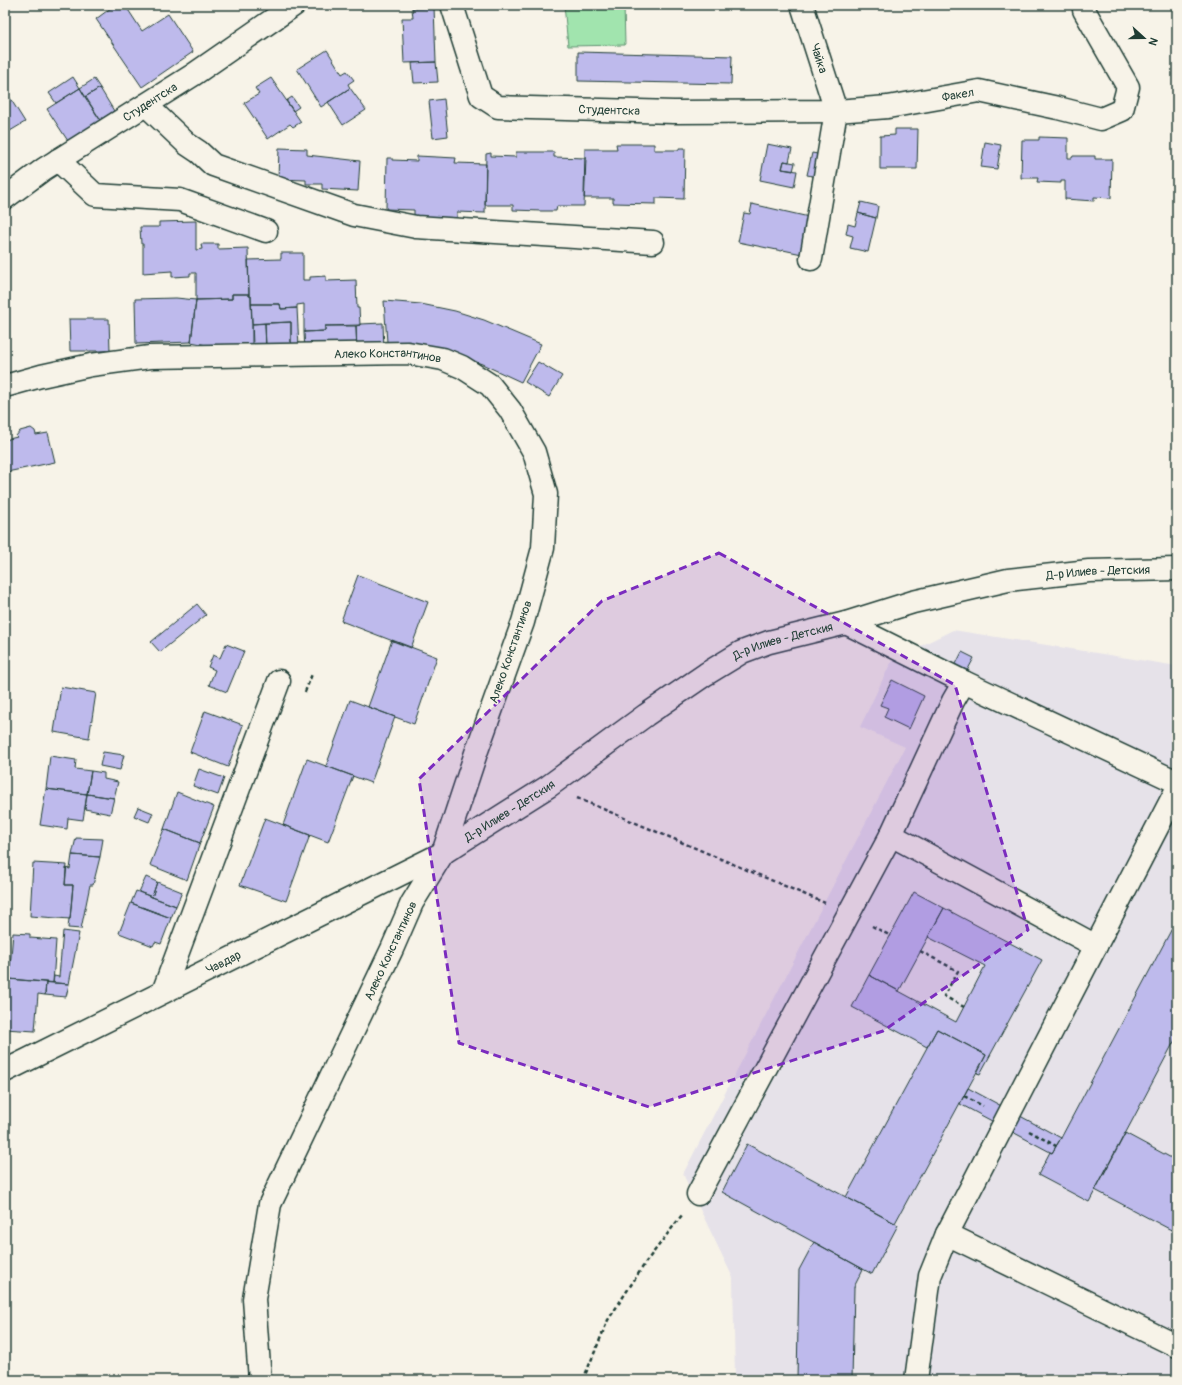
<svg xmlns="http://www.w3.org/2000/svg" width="1182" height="1385" font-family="Pangolin,sans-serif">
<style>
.built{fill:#e6e2e9}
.green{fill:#a1e4ae;stroke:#609071}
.building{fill:#bebaec;stroke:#1f3d34}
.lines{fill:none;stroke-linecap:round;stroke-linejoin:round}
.minor-casing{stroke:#1f3d34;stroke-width:25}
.path{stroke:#1f3d34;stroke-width:2.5;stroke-dasharray:4 3;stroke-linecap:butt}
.minor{stroke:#f7f3e8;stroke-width:22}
.marked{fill:#7b2cbf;fill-opacity:0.2;stroke:#7b2cbf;stroke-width:3;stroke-dasharray:8 5;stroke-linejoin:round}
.labels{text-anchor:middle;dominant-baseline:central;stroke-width:3;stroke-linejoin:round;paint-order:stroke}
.street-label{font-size:12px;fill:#1f3d34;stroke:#f7f3e8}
</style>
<rect width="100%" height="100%" fill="#f7f3e8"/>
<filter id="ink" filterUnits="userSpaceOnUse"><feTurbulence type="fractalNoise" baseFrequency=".025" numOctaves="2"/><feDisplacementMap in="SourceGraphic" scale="8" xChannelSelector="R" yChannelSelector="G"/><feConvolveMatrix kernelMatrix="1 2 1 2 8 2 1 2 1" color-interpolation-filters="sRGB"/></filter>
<g filter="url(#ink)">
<!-- built -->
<path class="built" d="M953,630l224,36v714h-442l-2,-102 -50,-104 222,-427 -45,-20 32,-67z"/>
<!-- green -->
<path class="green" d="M564,5h60l1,40 -57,1z"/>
<!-- building -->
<path class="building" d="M115,5h10l17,26 26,-17 25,38 -51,35 -46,-68z
M412,5h22v2l-22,2z
M434,7l2,55 -32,1 -2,-45h11l-1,-9z
M327,50l15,24 5,-3 7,9 -6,4 2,4 -29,19 -24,-38z
M578,52l154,4 -1,28 -153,-3z
M436,62l2,20 -24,1 -2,-20z
M73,77l7,11 -24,15 -7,-10z
M271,78l30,44 -8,5 -3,-3 -22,15 -24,-36 15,-9 -4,-6z
M94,79l6,9 -15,9 -5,-9z
M80,88l23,36 -33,20 -23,-35z
M100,88l14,23 -14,9 -15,-23z
M350,88l16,22 -23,15 -15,-23z
M5,90l20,32 -20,12z
M292,97l7,10 -6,4 -7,-10z
M444,99l4,37 -15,2 -4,-37z
M895,129h23l-1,40h-37v-33l15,-1z
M1039,137l29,1v20h4l1,-2h22v3h17l-1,39 -17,-1v4l-29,-2v-18h-4v2l-24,-1 1,-4h-17l1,-38h17z
M985,142l16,3 -4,24 -16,-2z
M616,144h38v6h25v-2h6l-1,51 -28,-1v6l-43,-1v-5h-29l1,-49h32z
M767,144l25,5 -3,13 -5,-1 -2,8 15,2 -3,16 -34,-7z
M279,148l28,1v6l53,6 -2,30 -36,-2v-5h-16v-4l-28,-1z
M516,152h38v5l32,1 -2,48h-27l-1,5h-15l-28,-1v-5h-28l1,-51 5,-1v3l25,1z
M812,153l11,2 -5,22 -11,-2z
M417,156l39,2 -1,5 31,1 -1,49 -28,-1v6l-43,-2v-6l-28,-1 1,-51h5v2l25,1z
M784,161l11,2 -2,8 -11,-2z
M861,202l17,4 -2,12 -18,-5z
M752,204l57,13 -7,37 -19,-4 -1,1 -44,-9 6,-29 6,1z
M858,213l18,5 -8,34 -18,-4 3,-12 -7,-2 2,-10 7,2z
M196,221v29l6,-1 -1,-5h17v5l30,-1 1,46h-17v5l-36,1v-27h-6v3l-18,1v-6l-29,2v-29h-2l-1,-17h19v-5z
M281,253h22v27h7v-3l16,-1v5l30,-1 1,28h2l1,17 -35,1v5l-21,1v-28l-7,1v3l-16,1 -1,-5h-29v-8h-2l-1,-36 33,-1z
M232,294h17v2h2l2,50h-41l-21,-4 5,-42 36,-1z
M176,298l20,2 -5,42 -55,2 -1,-45z
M384,301l37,3 34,7 29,9 57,24 -20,38 -39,-18 -38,-14 -28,-6 -29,-2z
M251,304h29l1,5 16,-1 2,40 -8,1v-27l-39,2z
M69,319h40l1,32h-40z
M291,322v27h-25l-1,-26z
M265,323l1,26 -14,1v-26z
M383,323l1,28 -27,1 -1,-26 4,-1v-1z
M325,326h31l1,26 -52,1 -1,-21 21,-1z
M538,362l24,14 -13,21 -24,-15z
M31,428l4,3 1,4 12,-2 7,29 -48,10 -2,-9v-23l12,-3 -1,-1 4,-5z
M358,575l70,27 -17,46 -70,-27z
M197,604l9,11 -46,37 -9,-10z
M392,640l45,17 -23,67 -46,-17z
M226,644l18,7 -17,41 -18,-7 6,-15 -7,-3 5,-12 7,3z
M962,652l12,6 -7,13 -12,-5z
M892,680l32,16 -15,33 -25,-12 4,-9 -8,-3z
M61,687l35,6 -7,45 -35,-6z
M350,700l45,17 -24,66 -45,-17z
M205,711l38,14 -15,42 -38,-15z
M103,752l21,3 -4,15 -20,-4z
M50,756l26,4 -1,9 16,2 -4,23 -41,-5z
M307,759l46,17 -25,66 -45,-17z
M199,769l25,9 -6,17 -25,-9z
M91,771l13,2v6l14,3 -4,16 -27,-4z
M46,789l41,5 -4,26 -15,-2 -1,11 -27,-4z
M177,792l37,15 -14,36 -36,-14z
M87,794l27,4 -4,16 -25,-5z
M138,807l15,6 -4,9 -15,-6z
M265,818l45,17 -24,66 -46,-16z
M164,829l36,14 -13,37 -37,-15z
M76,838l27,1 -3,18 -28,-2z
M72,855l28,2 -7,28h-3l-9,44 -13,-1 1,-9h1l3,-34h-8l1,-17 4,1z
M33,863l34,2 -2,20h8l-3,34 -40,-3z
M146,877l11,5 -5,15 -13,-5z
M157,882l25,10 -6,14 -24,-9z
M136,891l40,15 -5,12 -40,-15z
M914,892l30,16 -45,83 -30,-16z
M131,903l40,15 -10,26 -6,-2 -2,4 -34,-13z
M944,908l98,52 -62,114 -3,-1 9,-18 -49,-26 -10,18 -75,-40 17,-32 87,47 29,-56 -57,-29z
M1177,919v117l-88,166 -51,-27 12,-23 2,1 9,-15z
M63,931l16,2 -10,51 -16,-1 1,-7 5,1z
M13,933l17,1v4l26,2 -3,43 -44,-4z
M9,979l37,3 -1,13 -7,-1 -3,37 -30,-2z
M46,982l23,2 -3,13 -21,-2z
M937,1029l49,26 -91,168 -49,-26z
M968,1088l93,50 -9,15 -92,-49z
M1125,1133l52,28v72l-82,-43z
M747,1144l151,81 -26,49 -150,-82z
M814,1242l49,27 -9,18 -2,93h-55l2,-110z
M1126,1376l1,4h-42h4z"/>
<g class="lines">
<!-- minor casing -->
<g class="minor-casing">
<g id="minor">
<path id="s1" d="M452,5l29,91 17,11 176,5 162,-1 52,-4 91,-16 79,17 43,11 21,-9 6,-23 -44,-77v-5"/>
<path id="s2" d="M802,5l34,106 -25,148"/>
<path d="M146,105l41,39 12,8 14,13 141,50 62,12 237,15"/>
<path d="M58,160l37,35 85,5 86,31"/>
<path id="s3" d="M5,198l39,-29 149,-94 101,-70"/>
<path id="s4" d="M5,386l36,-10 50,-11 59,-8 258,-4 35,6 19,8 28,18 20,25 24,42 12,42 -3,54 -20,74 -47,131 -33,100 -31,50 -20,46 -122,255 -16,95 6,81"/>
<path d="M846,623l118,59 213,100"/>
<path d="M1177,789l-230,445 230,112"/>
<path d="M891,835l205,111"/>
<path d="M163,992l116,-311"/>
<path id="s5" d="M5,1071l438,-218 106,-67 97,-71 60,-41 36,-22 27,-10 77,-19 67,-21 95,-22 81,-9 88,-2"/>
<path d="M698,1194l193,-359 62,-134 11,-19"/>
<path d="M916,1380l14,-104 17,-42"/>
</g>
</g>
<!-- path -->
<path class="path" d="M305,692l7,-18
M577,798l248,105
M872,926l19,10
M920,951l38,20 -14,25 20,11
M964,1096l19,10
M1029,1131l27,15
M583,1380l25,-60 38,-58 36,-47"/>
<!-- minor -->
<use href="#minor" class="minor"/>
</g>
</g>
<!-- marked area -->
<path class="marked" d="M719,553l236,132 73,245 -145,101 -234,76 -190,-64 -40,-264 183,-178z"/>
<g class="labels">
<!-- street labels -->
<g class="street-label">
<text stroke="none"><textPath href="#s2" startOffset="56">Чайка</textPath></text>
<text stroke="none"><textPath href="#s1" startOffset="577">Факел</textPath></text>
<text stroke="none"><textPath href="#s3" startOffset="174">Студентска</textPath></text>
<text stroke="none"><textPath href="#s1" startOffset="227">Студентска</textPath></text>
<text stroke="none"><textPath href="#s4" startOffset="386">Алеко Константинов</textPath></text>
<text stroke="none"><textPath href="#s5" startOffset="1216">Д-р Илиев - Детския</textPath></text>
<text stroke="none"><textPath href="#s5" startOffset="892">Д-р Илиев - Детския</textPath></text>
<text transform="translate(511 652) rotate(-71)">Алеко Константинов</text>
<text stroke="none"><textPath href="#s5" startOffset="568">Д-р Илиев - Детския</textPath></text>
<text transform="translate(391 951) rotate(-65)">Алеко Константинов</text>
<text stroke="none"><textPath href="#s5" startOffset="244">Чавдар</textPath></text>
</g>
</g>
<!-- margin -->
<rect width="1182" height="1385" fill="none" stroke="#f7f3e8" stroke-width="20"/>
<rect x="10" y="10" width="1162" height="1365" fill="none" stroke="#1f3d34" stroke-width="1.5" filter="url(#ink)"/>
<!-- north arrow -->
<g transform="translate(1144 38) rotate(111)" stroke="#f7f3e8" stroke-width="3" paint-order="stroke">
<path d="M0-3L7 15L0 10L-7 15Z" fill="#1f3d34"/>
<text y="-6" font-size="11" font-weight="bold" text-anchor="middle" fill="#1f3d34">N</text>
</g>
</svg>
